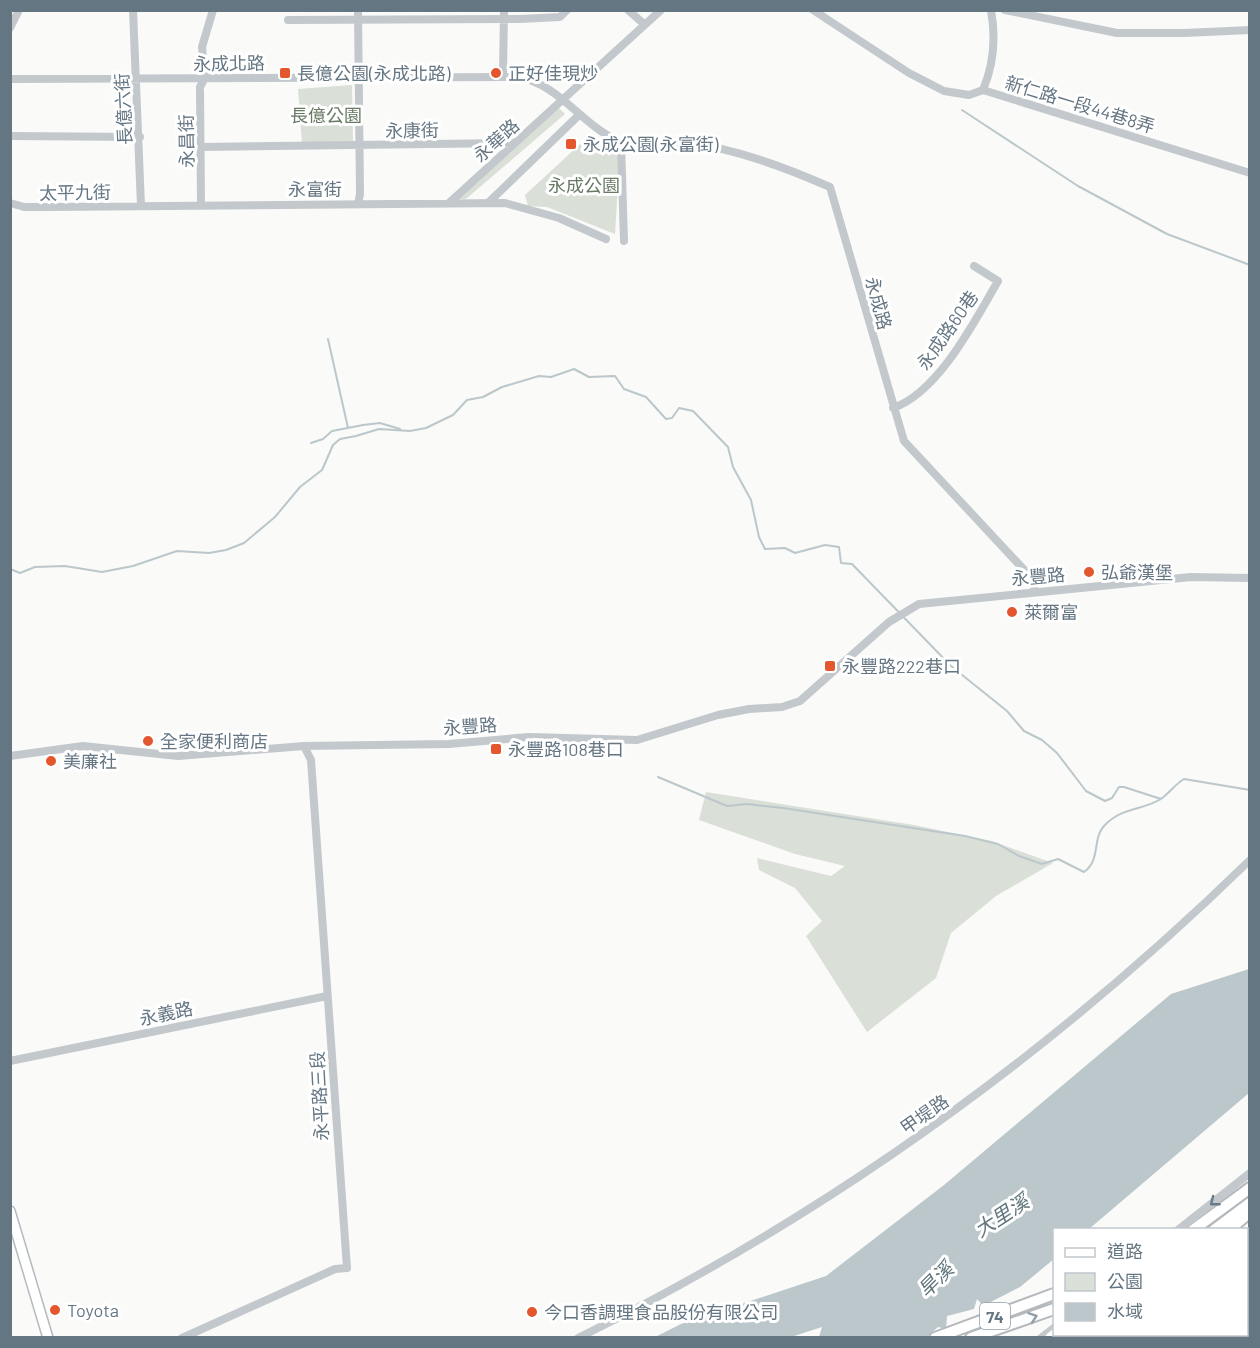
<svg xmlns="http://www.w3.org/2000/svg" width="1260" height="1348" font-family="Barlow,'Noto Sans TC',sans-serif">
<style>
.green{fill:#dadfd7}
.water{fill:#bbc7cb}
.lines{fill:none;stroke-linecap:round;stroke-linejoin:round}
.stream{stroke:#bbc7cb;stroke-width:2}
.major-casing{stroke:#b5babe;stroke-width:12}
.highway-casing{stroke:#b4b9bd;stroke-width:14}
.minor{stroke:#c3c8cc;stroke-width:8}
.major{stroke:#fff;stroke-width:9}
.highway{stroke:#fff;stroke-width:10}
.oneway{stroke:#6a7a87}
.oneway2{stroke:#939fa8}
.poi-dot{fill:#e4572e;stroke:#fff;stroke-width:2}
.labels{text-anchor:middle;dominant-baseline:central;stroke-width:6;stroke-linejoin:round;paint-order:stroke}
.shield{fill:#fff;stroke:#939fa8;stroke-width:1.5}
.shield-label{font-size:16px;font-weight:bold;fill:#657683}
.street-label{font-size:18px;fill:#657683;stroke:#fff}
.poi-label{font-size:18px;fill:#657683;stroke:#fff;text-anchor:start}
.park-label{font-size:18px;fill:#687a64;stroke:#fff}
.water-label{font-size:20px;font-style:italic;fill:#60757c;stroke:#fff}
</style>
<rect width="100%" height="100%" fill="#fafaf8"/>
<!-- green -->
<path class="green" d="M352,85l1,56 -51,2 -4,-54z
M557,106l8,8 -99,85h-11z
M591,134l29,19 -5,81 -68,-27 -19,-1 -3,-11z
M706,792l208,33 77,16 62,22 -57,33 -45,37 -15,45 -69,54 -61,-96 16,-15 -27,-33 -36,-18 -2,-12 74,18 14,-10 -50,-12 -96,-34z"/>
<!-- water -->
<path class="water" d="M1249,969v124l-160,136 -35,1v29l-34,28 -37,19 -6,-7 -3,10 -27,7 -1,13 -8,-2 -11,10h-108l3,-10 -31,10 -138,1 28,-14 145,-48 118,-91 227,-191z"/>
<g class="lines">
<!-- stream -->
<path class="stream" d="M962,110l116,76 89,48 83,31
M328,339l20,89
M311,443l12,-4 9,-8 31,-6 17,-2 20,6
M10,569l10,4 15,-6 30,-1 37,6 31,-6 44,-15 32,2 17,-3 18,-7 31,-26 25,-30 22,-17 11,-25 7,-6 16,-3 23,-7 31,2 16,-3 27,-13 14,-15 16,-3 19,-10 37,-11 12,1 23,-8 15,8 26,-1 9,13 22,8 20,22 6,-1 7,-10 14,3 35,36 5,20 18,33 8,37 6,12 20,-1 10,5 30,-8 14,2 2,16 11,1 99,102 56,45 17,20 18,9 15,13 29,38 19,10 7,-3 7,-11h5l37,12
M658,777l69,29 20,-2 36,4 182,28 33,8 21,12 23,8 16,-5 26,13c17,-12 8,-33 20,-46 18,-19 36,-15 55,-26 8,-4 15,-15 25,-21l66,11"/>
<!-- major casing -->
<g class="major-casing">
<path id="major" d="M10,1211l38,127"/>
</g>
<!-- highway casing -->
<g class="highway-casing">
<path id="highway" d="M1193,1230l57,-42
M1214,1230l36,-27
M1229,1230l21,-18
M935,1338l119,-44
M971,1338l83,-29
M1050,1338l5,-4"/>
</g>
<!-- minor -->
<path class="minor" d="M133,10l8,196
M628,10l16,14
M813,10l96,63 35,18 25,4 14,-5 267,83
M1005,10l112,23h67l66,-3
M288,20l232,-1 40,-2 7,-7
M10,28l9,-18
M503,75l1,-65
M10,79l507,-2c41,6 62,45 99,63 17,9 53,1 73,3 48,6 97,25 141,44l74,254 124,133 5,7 2,11
M983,90c11,-26 13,-52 8,-80
M10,136l130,1
M621,143l3,98
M201,147l313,-4
M10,203l14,4h24l457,-4 54,15 47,21
M449,203l212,-193
M488,203l91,-88
M358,204l2,-10 -2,-184
M201,205l-1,-118 5,-9 -3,-31 11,-37
M893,408c45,-15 82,-87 105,-127l-24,-15
M10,756l73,-10 95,10 126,-10 145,-2 80,-7 108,3 81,-25 31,-6 33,-2 18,-6 89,-79 30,-18 272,-27 59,1
M10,1061l317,-65
M1178,1230l72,-57
M182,1338l153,-69 12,-1 -36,-508 -7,-14
M578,1338c250,-123 472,-283 672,-478
M1041,1338l13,-10
M1064,1338l4,-4"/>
<!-- major -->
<use href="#major" class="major"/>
<!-- highway -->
<use href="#highway" class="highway"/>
</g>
<!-- one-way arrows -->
<defs><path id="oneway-chevron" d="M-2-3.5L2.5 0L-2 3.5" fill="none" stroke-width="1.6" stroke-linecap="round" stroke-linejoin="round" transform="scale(1.5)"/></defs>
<use class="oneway" href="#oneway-chevron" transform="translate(1214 1202) rotate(142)"/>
<use class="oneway2" href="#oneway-chevron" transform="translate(1033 1317) rotate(-19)"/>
<!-- markers -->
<g class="poi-dot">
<rect x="279" y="67" width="12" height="12" rx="3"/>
<circle cx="496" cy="73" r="6"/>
<rect x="565" y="138" width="12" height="12" rx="3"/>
<circle cx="1089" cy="572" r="6"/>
<circle cx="1012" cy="612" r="6"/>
<rect x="824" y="660" width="12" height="12" rx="3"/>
<circle cx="148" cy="741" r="6"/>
<rect x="490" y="743" width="12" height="12" rx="3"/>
<circle cx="51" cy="761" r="6"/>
<circle cx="55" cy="1310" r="6"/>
<circle cx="532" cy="1312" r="6"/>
</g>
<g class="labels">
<!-- shield labels -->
<rect class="shield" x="980" y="1303" width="30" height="26" rx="4.5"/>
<g class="shield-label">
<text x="995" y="1316">74</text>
</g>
<!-- street labels -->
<g class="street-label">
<text transform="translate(229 63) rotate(-1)">永成北路</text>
<text transform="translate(1080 104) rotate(17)">新仁路一段44巷8弄</text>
<text transform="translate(123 109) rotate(-93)">長億六街</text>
<text transform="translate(412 130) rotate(-1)">永康街</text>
<text transform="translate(496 140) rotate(-42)">永華路</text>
<text transform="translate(186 141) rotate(-91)">永昌街</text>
<text x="315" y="189">永富街</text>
<text transform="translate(75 192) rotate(-1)">太平九街</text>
<text transform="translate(879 303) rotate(75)">永成路</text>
<text transform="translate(947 330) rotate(-55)">永成路60巷</text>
<text transform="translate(1038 576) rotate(-5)">永豐路</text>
<text transform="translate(470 726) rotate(-4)">永豐路</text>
<text transform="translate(166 1013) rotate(-12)">永義路</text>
<text transform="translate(319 1096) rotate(-93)">永平路三段</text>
<text transform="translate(924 1114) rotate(-35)">甲堤路</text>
</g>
<!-- poi labels -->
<g class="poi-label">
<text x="297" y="73">長億公園(永成北路)</text>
<text x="508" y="73">正好佳現炒</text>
<text x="583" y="144">永成公園(永富街)</text>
<text x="1101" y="572">弘爺漢堡</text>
<text x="1024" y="612">萊爾富</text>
<text x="842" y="666">永豐路222巷口</text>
<text x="160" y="741">全家便利商店</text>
<text x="508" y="749">永豐路108巷口</text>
<text x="63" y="761">美廉社</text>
<text x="67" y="1310">Toyota</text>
<text x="544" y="1312">今口香調理食品股份有限公司</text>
</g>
<!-- park labels -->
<g class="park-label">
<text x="326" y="115">長億公園</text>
<text x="584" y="185">永成公園</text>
</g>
<!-- water labels -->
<g class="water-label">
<text transform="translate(1001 1215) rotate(-33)">大里溪</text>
<text transform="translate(935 1279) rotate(-45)">旱溪</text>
</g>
</g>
<!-- border -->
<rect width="1260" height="1348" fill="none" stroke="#657683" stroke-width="24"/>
<!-- legend -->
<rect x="1053" y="1228" width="195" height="108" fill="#ffffff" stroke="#c1c8cd" stroke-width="1.5"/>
<rect x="1065" y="1248" width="30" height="9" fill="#ffffff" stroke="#c1c8cd" stroke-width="1.5"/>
<text x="1107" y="1258" font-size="18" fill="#657683">道路</text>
<rect x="1065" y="1273" width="30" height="18" fill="#dadfd7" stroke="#c1c8cd" stroke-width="1.5"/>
<text x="1107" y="1288" font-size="18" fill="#657683">公園</text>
<rect x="1065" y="1303" width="30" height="18" fill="#bbc7cb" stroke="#c1c8cd" stroke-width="1.5"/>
<text x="1107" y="1318" font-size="18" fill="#657683">水域</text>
</svg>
